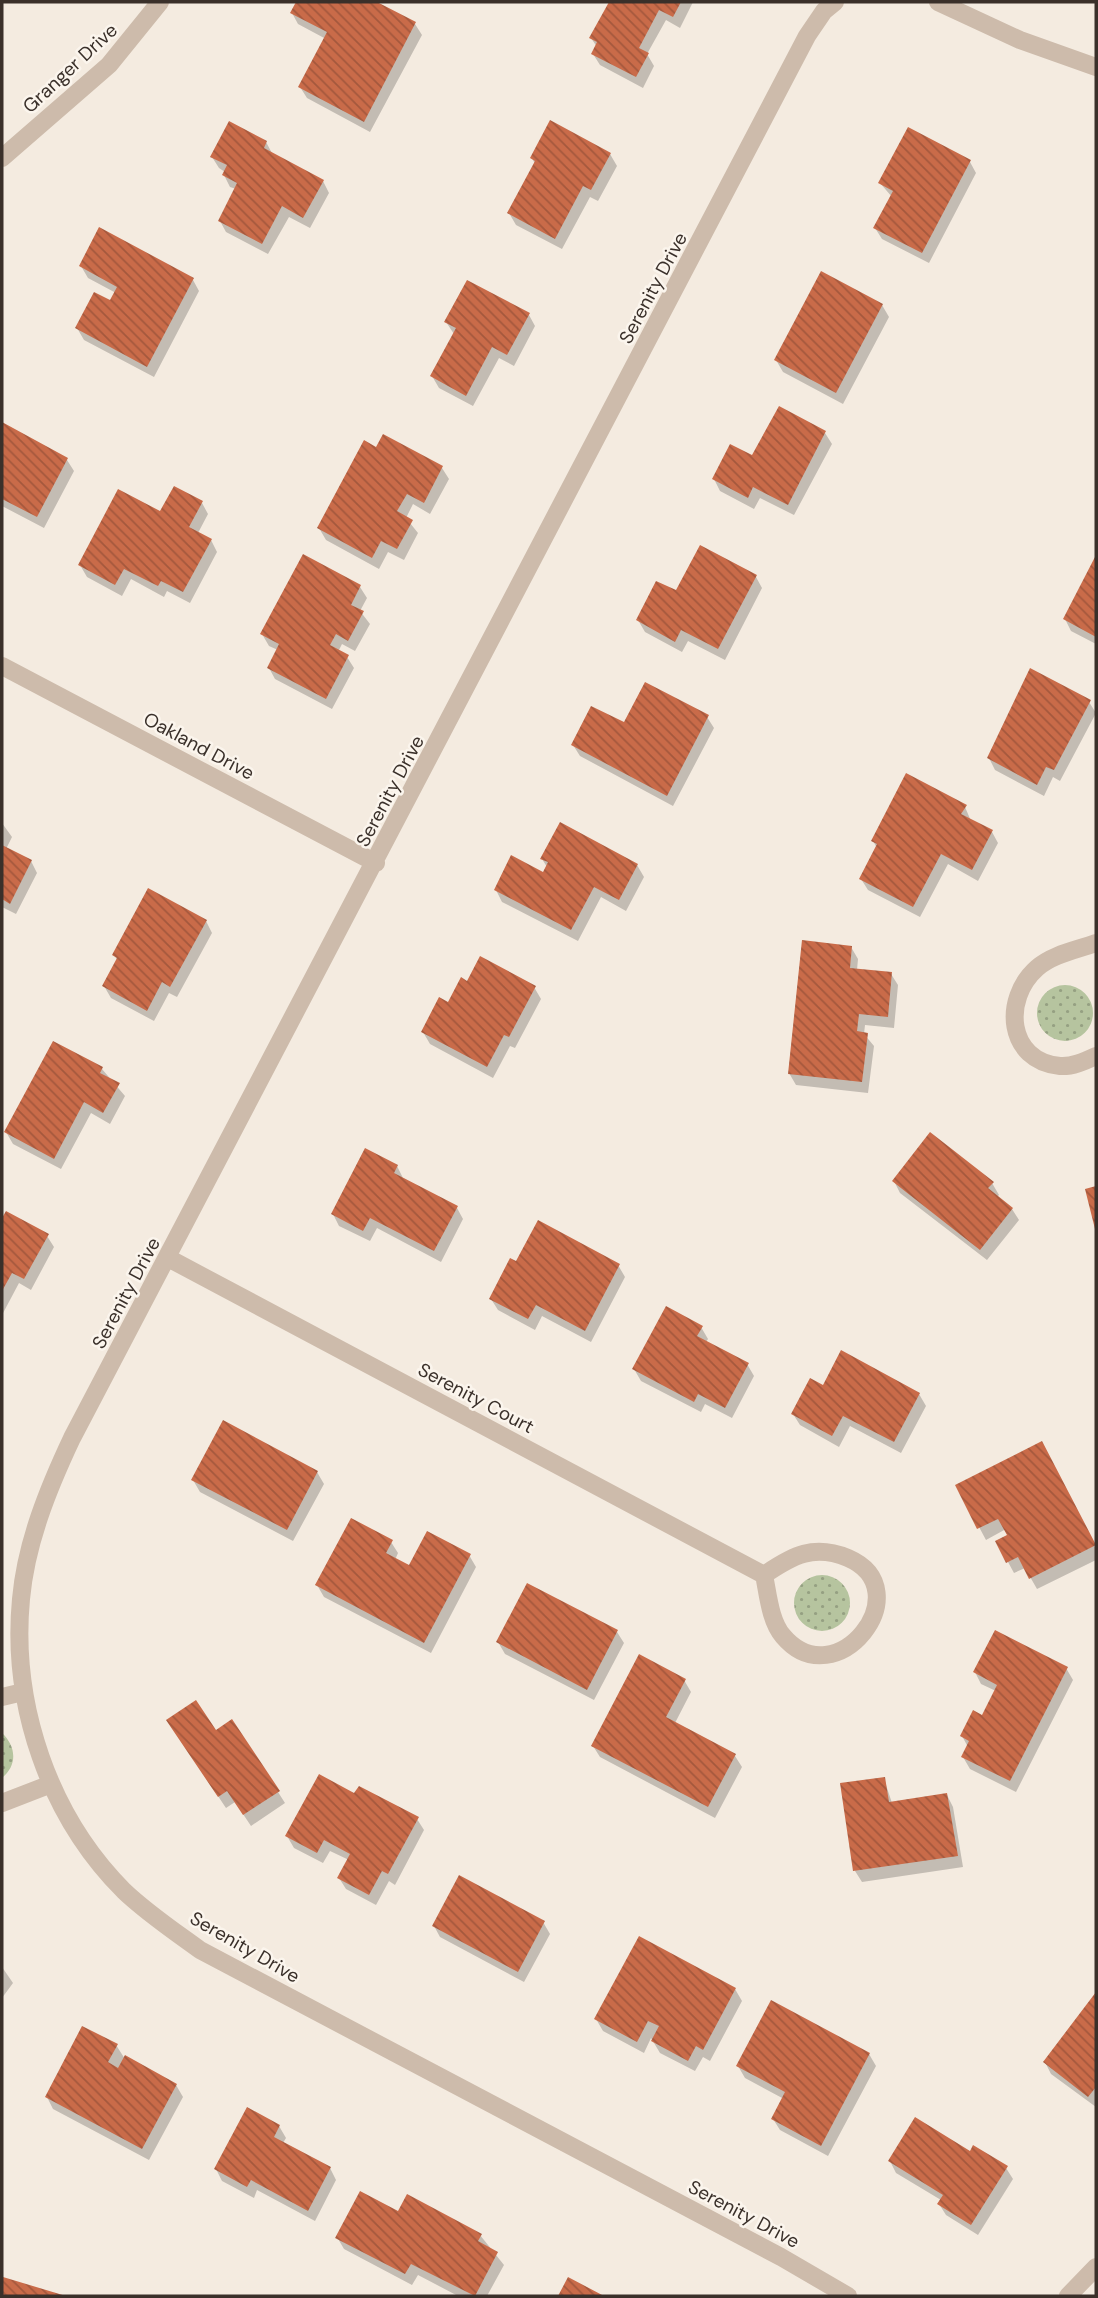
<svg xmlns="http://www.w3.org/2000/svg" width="1098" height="2298" font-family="'DM Sans',sans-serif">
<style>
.grass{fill:url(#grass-dots)}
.shadow{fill:#0003}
.building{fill:url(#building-back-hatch)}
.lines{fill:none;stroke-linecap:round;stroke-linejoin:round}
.minor{stroke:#cdbbab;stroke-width:18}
.labels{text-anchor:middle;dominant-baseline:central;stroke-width:5;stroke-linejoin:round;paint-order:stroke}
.street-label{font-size:19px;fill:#3a302a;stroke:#fbf5ed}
</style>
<defs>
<pattern id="grass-dots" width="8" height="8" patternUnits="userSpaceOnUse" patternTransform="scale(1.75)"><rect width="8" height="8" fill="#b6c49f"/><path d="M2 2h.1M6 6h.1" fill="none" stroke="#95a082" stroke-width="1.8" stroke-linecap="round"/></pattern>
<pattern id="building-back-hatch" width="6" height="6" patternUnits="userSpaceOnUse" patternTransform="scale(1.75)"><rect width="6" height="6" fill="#c96b49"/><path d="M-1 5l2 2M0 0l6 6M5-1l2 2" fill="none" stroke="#a4583d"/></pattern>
</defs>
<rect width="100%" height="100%" fill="#f4ebe0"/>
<!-- grass -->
<path class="grass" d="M1037 1013a28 28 0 1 1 56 0a28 28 0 1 1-56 0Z
M794 1603a28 28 0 1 1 56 0a28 28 0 1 1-56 0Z
M2,1733c14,13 16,32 0,45z"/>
<!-- shadow -->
<path class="shadow" d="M297,2h77l41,22 7,11 -52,97 -63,-34 -7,-11 26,-48 -28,-15 -6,-11z
M611,2h82l-13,26 -14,-8 -19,34 7,12 -11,22 -43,-23 -7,-11 4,-7 -6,-9z
M266,142l7,13 50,26 6,12 -19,35 -21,-11 -21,37 -42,-22 -6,-11 16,-32 -6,-2 -6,-12 1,-3 -6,-4 -7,-11z
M610,154l7,12 -19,35 -8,-4 -28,52 -46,-24 -7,-12 26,-49 -3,-6z
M970,162l6,11 -47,90 -47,-24 -7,-11 17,-31 -12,-14z
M81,266l112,14 6,11 -45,86 -70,-37 -7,-12 34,-26 5,-9 -28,-15z
M882,305l7,12 -46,87 -60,-32 -7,-12z
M529,315l6,11 -21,40 -15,-8 -26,48 -34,-18 -7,-12 22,-42 -8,-12z
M779,408l46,25 7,11 -38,71 -34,-17 -6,11 -34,-18 -6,-12 39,-22z
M2,424l65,36 7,11 -30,57 -42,-22z
M376,449l66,19 7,11 -19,35 -17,-10 -7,14 12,15 -14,27 -16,-8 -9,17 -53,-29 -7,-12z
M202,503l6,11 -10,19 13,7 6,12 -27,51 -23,-12 -3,6 -33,-18 -9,17 -35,-19 -7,-12 81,-51z
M1096,559v85l-25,-13 -6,-12z
M756,577l6,11 -37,72 -37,-19 -6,11 -37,-20 -7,-12 39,-27z
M360,587l7,11 -7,13 10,13 -15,27 -13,-7 -4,8 9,5 7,11 -22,41 -57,-30 -6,-11 9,-18 -9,-4 -7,-12z
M1089,702l7,11 -36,68 -7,-4 -9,19 -49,-26 -6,-12z
M707,717l7,11 -41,78 -93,-50 -7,-11z
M965,807l6,14 21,11 6,11 -20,38 -30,-17 -28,53 -52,-27 -7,-11 16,-31 -4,-7z
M2,823l10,14 -6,12 25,12 6,12 -21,41 -14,-7z
M542,859l95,6 7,12 -18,34 -25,-14 -23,44 -76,-39 -6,-12 47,-16 4,-7z
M206,921l6,12 -35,64 -8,-4 -15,28 -43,-23 -7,-12 14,-25 -4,-6z
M851,947l7,12 -1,11 34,4 7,11 -4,43 -29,-3 -1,9 10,12 -6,47 -72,-8 -7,-12z
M468,983l66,4 7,12 -26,49 -5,-2 -17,32 -63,-34 -7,-12z
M102,1069l23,27 -15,28 -19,-11 -30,56 -48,-25 -7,-12z
M397,1166l6,12 54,30 6,11 -22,43 -64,-34 -7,13 -31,-15 -6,-12z
M894,1181l98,2 7,12 -2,2 15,12 7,11 -32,40 -87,-67z
M6,1213l41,23 7,11 -23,43 -12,-7 -17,32v-93z
M517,1264l101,1 7,12 -34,65 -49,-26 -7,14 -37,-20 -7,-11z
M701,1327l7,12 -2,3 41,22 7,12 -22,42 -27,-14 -4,8 -60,-31 -7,-12z
M824,1387l95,7 7,12 -25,47 -51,-27 -11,21 -39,-22 -7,-11z
M1048,1455l48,94v11l-59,29 -12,-21 -11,5 -6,-11 1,-26 -3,-7 -20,11 -29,-54z
M317,1472l7,12 -31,57 -93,-49 -7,-12z
M391,1542l7,11 -3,7 14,8 60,-13 7,12 -45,86 -107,-56 -7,-12z
M528,1585l89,47 7,11 -30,57 -89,-46 -7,-12z
M1066,1668l7,12 -57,112 -46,-23 -7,-12 5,-10 -6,-11 21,-19 13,-26 -15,-7 -6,-12z
M684,1680l7,12 -16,31 60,33 7,11 -27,51 -115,-61 -7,-11z
M175,1732h40l63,60 7,11 -34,23 -16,-24 -9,6z
M884,1779l8,24 55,-8 6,12 10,60 -101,15 -7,-11z
M355,1795l62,24 7,11 -29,55 -6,-4 -13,24 -30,-16 -7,-11 10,-18 -19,-9 -7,12 -29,-15 -7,-12z
M543,1922l7,12 -26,48 -84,-45 -6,-11z
M2,1967l11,16 -11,15z
M735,1989l7,12 -32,60 -7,-4 -8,14 -35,-18 -9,-15 -7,15 -41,-22 -7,-12z
M1096,1995v112l-45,-33 -6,-12z
M116,2045l9,14 51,26 7,12 -34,63 -96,-51 -6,-12z
M869,2054l7,12 -48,90 -48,-26 -7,-11 11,-20 -39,-21 -7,-12z
M279,2126l7,12 -3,5 47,25 6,12 -21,41 -58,-31 -3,8 -32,-17 -6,-12z
M890,2161l116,7 7,11 -35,56 -32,-20 -7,-11 2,-4 -45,-27z
M399,2213l81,22 24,30 -17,31h-29l-40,-21 -6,10 -68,-36 -7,-12z"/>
<!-- building -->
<path class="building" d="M296,2h81l39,20 -52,100 -66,-35 29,-55 -37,-19z
M609,2h72l-8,15 -14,-7 -20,38 10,5 -13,24 -45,-23 6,-12 -8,-4z
M550,120l61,33 -20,37 -8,-4 -28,53 -48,-26 28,-52 -5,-3z
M229,121l38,20 -3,7 60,32 -21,38 -21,-12 -20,38 -44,-23 19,-38 -15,-8 5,-10 -17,-8z
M908,127l63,33 -49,93 -49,-25 20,-37 -15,-8z
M99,227l95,51 -47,89 -72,-39 19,-36 16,8 7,-13 -38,-21z
M821,271l62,33 -47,89 -62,-33z
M467,280l63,33 -23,42 -15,-8 -26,49 -36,-20 26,-48 -12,-6z
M779,406l47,25 -38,74 -35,-18 -5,11 -36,-19 18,-35 22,11z
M2,422l66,36 -31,59 -35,-18z
M383,434l60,32 -19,37 -17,-9 -10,17 16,9 -16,29 -16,-8 -9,17 -55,-30 47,-88 12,7z
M174,486l29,15 -14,26 23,12 -29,53 -22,-11 -3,5 -34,-17 -9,16 -37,-20 40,-76 42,22z
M700,545l57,30 -39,74 -37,-19 -6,12 -39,-22 20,-39 20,9z
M303,554l58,31 -10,20 13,6 -16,30 -12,-7 -6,11 19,10 -23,44 -59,-31 12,-24 -19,-10z
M1096,555v82l-33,-18z
M1030,668l61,32 -37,70 -8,-3 -9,18 -50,-27z
M645,682l64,33 -42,81 -96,-51 20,-39 33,16z
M906,773l61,32 -6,9 32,16 -21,40 -31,-16 -28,53 -54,-28 18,-35 -6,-3z
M560,822l78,42 -19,36 -25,-13 -23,43 -77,-40 17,-35 32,17 5,-10 -8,-3z
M2,845l30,15 -22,44 -8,-5z
M148,888l59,32 -37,67 -8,-5 -15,29 -45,-25 15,-28 -5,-3z
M802,940l50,6 -2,22 42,4 -4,45 -29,-3 -2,17 11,2 -6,49 -74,-8z
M480,956l56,30 -27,51 -5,-2 -17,32 -66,-35 18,-35 9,5 13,-25 6,4z
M53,1041l50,26 -3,6 20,10 -17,30 -19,-11 -30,57 -50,-27z
M930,1132l64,50 -6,6 25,20 -33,42 -88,-69z
M365,1148l33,17 -4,8 64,33 -24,45 -64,-33 -7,13 -32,-17z
M1096,1186v43h-1l-10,-40z
M6,1211l43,23 -25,45 -12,-6 -10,18v-73z
M538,1220l82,44 -35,67 -49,-26 -8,14 -39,-20 21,-41 6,3z
M666,1306l37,20 -6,10 52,27 -24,45 -27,-14 -4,8 -62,-33z
M841,1350l79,43 -26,49 -51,-26 -11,20 -41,-22 19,-36 13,7z
M223,1420l95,51 -31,59 -96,-50z
M1042,1441l54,104 -67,34 -11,-22 -12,6 -11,-22 12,-6 -9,-16 -21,10 -22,-44z
M351,1518l42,22 -7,13 23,12 18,-34 44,23 -47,89 -109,-58z
M527,1583l91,47 -31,60 -91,-48z
M995,1630l73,37 -58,114 -49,-24 8,-16 -9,-5 13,-26 9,5 15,-30 -24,-13z
M639,1654l47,25 -20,38 70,37 -28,53 -117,-61z
M196,1700l20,30 16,-11 48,72 -37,24 -16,-24 -9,6 -52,-77z
M319,1774l35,19 5,-7 60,31 -31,57 -6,-3 -13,24 -32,-17 13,-24 -26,-14 -7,13 -32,-17z
M885,1777l4,25 58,-9 11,63 -105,15 -13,-88z
M459,1875l86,46 -27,51 -86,-46z
M639,1936l97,52 -33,62 -7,-4 -8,15 -37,-20 8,-15 -11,-5 -11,21 -43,-23z
M1096,1992v95l-8,10 -45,-35z
M771,2000l99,53 -49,93 -50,-27 14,-27 -49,-26z
M82,2026l36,18 -10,18 10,6 7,-13 52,29 -35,65 -97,-52z
M247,2107l33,18 -6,12 57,30 -23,44 -57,-31 -4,7 -33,-18z
M915,2117l55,34 3,-6 35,21 -37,59 -34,-21 6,-9 -55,-34z
M360,2191l38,20 9,-17 75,40 -4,7 20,11 -23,44 -64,-32 -6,10 -70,-36z
M3,2277l63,19h-64z
M568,2277l36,19h-46z"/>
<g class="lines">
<!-- minor -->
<path class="minor" d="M835,2l-11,9 -17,25 -735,1402c-24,51 -46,105 -51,161 -10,106 28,217 103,292 23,22 50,40 76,59l581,307 67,39
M938,2l82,38 76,27
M2,158l107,-93 51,-63
M2,666l374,197
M1096,943c-19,7 -43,11 -59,25 -35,31 -30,93 23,98 12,1 25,-5 36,-10
M168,1258l596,317c4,19 6,46 19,61 53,63 139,-46 65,-78 -34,-14 -55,-3 -84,17
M2,1697l21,-5
M2,1803l49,-19
M1068,2296l28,-29"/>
</g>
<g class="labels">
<!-- street labels -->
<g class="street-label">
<text transform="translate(70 68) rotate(-43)">Granger Drive</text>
<text transform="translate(653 288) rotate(-62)">Serenity Drive</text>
<text transform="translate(199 746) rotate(28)">Oakland Drive</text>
<text transform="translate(390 791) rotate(-62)">Serenity Drive</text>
<text transform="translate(126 1293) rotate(-62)">Serenity Drive</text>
<text transform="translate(476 1398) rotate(28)">Serenity Court</text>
<text transform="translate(245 1947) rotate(30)">Serenity Drive</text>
<text transform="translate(744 2214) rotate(28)">Serenity Drive</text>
</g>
</g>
<!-- border -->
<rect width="1098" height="2298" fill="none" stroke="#3a302a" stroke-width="7"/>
</svg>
